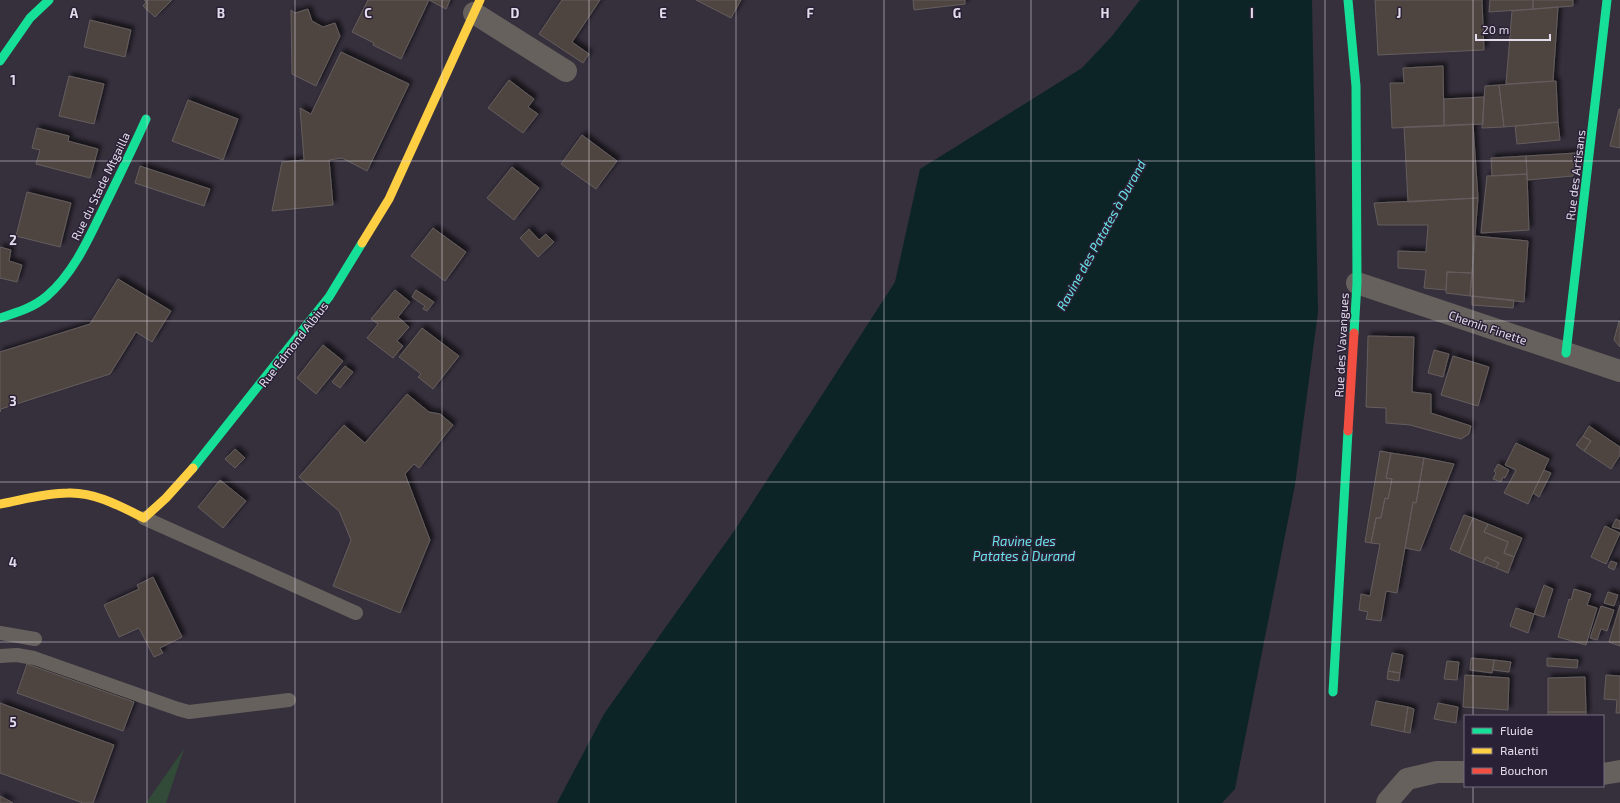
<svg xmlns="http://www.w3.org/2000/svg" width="1620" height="803" font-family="'Exo 2',sans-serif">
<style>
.green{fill:#314b38}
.water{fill:#0c2426}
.building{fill:#4f4541;stroke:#645d5e;filter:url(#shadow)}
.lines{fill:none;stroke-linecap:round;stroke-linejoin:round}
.lane{stroke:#67615d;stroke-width:14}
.street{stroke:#67615d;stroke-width:22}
.fast{stroke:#16e098;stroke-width:9}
.slow{stroke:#ffcf43;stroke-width:9}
.jam{stroke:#f24e42;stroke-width:9}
.grid{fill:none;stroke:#e3dceb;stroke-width:1;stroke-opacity:0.55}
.labels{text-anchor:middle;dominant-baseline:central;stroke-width:3;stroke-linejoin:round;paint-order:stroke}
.street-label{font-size:12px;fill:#e3dceb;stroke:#2b2137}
.water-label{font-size:13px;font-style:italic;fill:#67e5e8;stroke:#2b2137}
.grid-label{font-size:13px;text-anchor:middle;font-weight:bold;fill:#e3dceb;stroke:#2b2137;stroke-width:3;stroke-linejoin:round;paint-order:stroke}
</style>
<defs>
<filter id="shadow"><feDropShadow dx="3.5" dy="-3.5" stdDeviation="2" flood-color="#0009"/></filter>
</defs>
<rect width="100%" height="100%" fill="#36303d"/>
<!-- green -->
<path class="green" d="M184,749l-18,54h-20z"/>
<!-- water -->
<path class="water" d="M1140,0h172l6,312 -23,173 -60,304 -13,14h-665l47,-89 130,-183 161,-249 25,-113 162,-101 30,-32z"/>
<!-- building -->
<path class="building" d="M144,0h28l-17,17 -12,-11 3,-4z
M368,0h82l-4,9 -17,-9 -28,59 -28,-14 1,-2 -22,-11z
M562,0h38l-28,42 17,12 -6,9 -44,-29z
M696,0h45l-10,18z
M913,0h52v4l-51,6z
M1375,0h107l2,50 -106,5z
M1490,0h43v9l-44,3z
M1533,0h40v6l-40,3z
M1558,7l-5,74 -47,3 6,-73z
M308,9l4,12 11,6 12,-4 5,13 -24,50 -24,-12 -1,-64 4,3z
M90,20l41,10 -6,27 -41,-10z
M341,52l68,32 -42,87 -25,-13 -13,2 4,45 -61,6 10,-49 22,-2 -4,-52 11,6z
M1443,66l1,60 -52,2 -2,-45h14l-1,-15z
M69,76l35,8 -10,40 -35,-8z
M509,80l25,19 -6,8 10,7 -15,19 -35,-25z
M1556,81l2,41 -54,5 -5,-42z
M1499,85l5,42 -22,1 3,-42z
M1484,97l-1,27 -39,2v-27z
M188,100l50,19 -15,41 -51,-19z
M1619,109h1v39l-10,-2z
M1558,122l2,18 -43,4 -2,-18z
M1473,124l5,74 -70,4 -4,-75z
M37,128l32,8 -1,5 30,8 -8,29 -54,-14 4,-14 -8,-2z
M582,135l35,26 -21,28 -35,-25z
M1576,153l-3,23 -46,4 -1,-24z
M1526,156l1,18 -35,2 -1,-18z
M140,166l70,23 -6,17 -69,-23z
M512,167l27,21 -25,32 -27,-22z
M1527,174l2,56 -48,3 6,-57z
M27,192l44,11 -11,44 -44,-11z
M1478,198l-6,75 -25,-1 -1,18 -22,-2 2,-18 -28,-2v-17l28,1 2,-27h-50l-4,-22z
M433,228l33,24 -21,29 -34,-25z
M529,229l10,11 7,-6 8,8 -16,15 -18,-19z
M1475,236l53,5 -4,61 -54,-6z
M0,247l11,3 -2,11 13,4 -5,17 -17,-4z
M1447,272l25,1 -2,23 -24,-3z
M118,279l53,32 -19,31 -16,-10 -26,42 -109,35 -1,3v-60l90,-28z
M395,290l15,12 -12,15 11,10 -12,14 6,5 -10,12 -26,-20 11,-14 -7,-5z
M416,290l18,12 -7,9 -4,-2 2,-3 -13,-9z
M1472,296l42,4 -1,8 -41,-3z
M1619,321l1,1v25l-6,-7z
M422,328l37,28 -26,33 -15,-12 3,-3 -22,-17z
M1368,336l46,1 -2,55 19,2v19l40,13 -2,8 -8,5 -51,-14 -24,-2v-15l-20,-1z
M323,345l20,16 -27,33 -19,-16z
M1434,350l15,4 -6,23 -15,-4z
M1453,356l36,11 -11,39 -37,-11z
M345,366l8,6 -13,16 -8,-6z
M407,394l22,18 11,2 13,11 -34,43 -5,-4 -9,10 25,66 -30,73 -67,-27 18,-46 -12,-29 -40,-34 45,-52 21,18z
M1589,426l31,21v8l-9,14 -27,-18 7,-10 -8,-5z
M1583,436l8,5 -7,10 -8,-6z
M1516,443l33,16 -21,45 -24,-11 12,-23 -11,-5z
M235,449l10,9 -10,10 -10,-9z
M1380,451l11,2 -5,25 6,1 -4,20 -3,-1 -4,20h-5l-5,25 -6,-1z
M1391,453l33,5 -8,45 -3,-1 -16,91 -11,-2 -5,30 -15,-2 2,-7 -9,-2 2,-16 9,2 10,-52 -9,-1 5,-25h5l4,-20 3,1 4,-20 -6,-1z
M1424,458l30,6 -34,87 -15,-3 8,-46 3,1z
M1498,464l11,6 -4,8 -2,-1 -2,5 -8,-3 3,-6 -2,-2z
M1544,470l7,3 -12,24 -6,-4z
M220,480l26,21 -23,27 -25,-21z
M1464,515l9,3 -14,35 -9,-4z
M1473,518l15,6 -4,8 24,10 -4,11 10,4 -6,16 -12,-5 3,-5 -13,-6 -3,6 -24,-10z
M1616,519l4,2v8l-8,-2z
M1488,524l34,14 -8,19 -10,-4 4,-11 -24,-10z
M1605,526l15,7 -14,31 -15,-7z
M1486,557l13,6 -3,5 -13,-5z
M1611,561l6,2 -3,7 -6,-3z
M153,577l29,60 -22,11 3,5 -9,4 -15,-29 -20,9 -15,-32 35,-16 -2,-4z
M1544,585l9,4 -9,28 -10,-3z
M1574,589l17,5 -4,11 10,3 -11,37 -28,-8 11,-38 2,1z
M1608,592l10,3 -4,11 -10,-3z
M1620,605v41l-11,-4z
M1601,606l13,4 -7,21 -6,-2 -4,11 -7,-2z
M1516,608l18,6 -6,19 -18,-7z
M1392,653l11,2 -3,18 -12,-2z
M1471,658l23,2 -2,13 -22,-3z
M1547,658l31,2 -1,8 -30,-2z
M1494,660l17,2 -2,10 -16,-2z
M1447,661l12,1 -2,18 -13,-1z
M27,664l107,38 -11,29 -106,-38z
M1388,671l12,2 -1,8 -12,-2z
M1465,675l44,3 -1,32 -45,-3z
M1606,675l14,1v37h-4l1,-13 -13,-1z
M1585,677l1,35h-38v-34z
M1376,701l32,6 -4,25 -33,-7z
M0,703l114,42 -21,58h-10l-83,-30z
M1438,703l20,4 -2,16 -22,-4z
M1408,707l6,2 -4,24 -6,-1z
M1548,712h38v4h-38z
M0,796l13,7h-13z"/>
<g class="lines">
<!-- lane -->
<path class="lane" d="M144,518l212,95
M0,633l35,6
M0,656l17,-1 17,3 144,51 11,3 100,-12"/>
<!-- street -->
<path class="street" d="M474,13l92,58
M1357,283l263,88
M1603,774l17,-3
M1387,803l1,-2 19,-22 30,-7h28"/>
<!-- fast -->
<path class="fast" d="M1348,0l8,86 1,197 -3,50
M0,61l30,-43 19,-18
M0,318c16,-5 33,-10 47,-22 29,-25 44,-63 61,-97 13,-27 26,-53 38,-80
M1566,353l41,-353
M193,468l136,-171 33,-54
M1333,692l15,-261"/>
<!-- slow -->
<path class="slow" d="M362,243l27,-44 91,-199
M0,504c22,-4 45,-11 68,-11 27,-1 52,13 76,25l22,-20 27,-30"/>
<!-- jam -->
<path class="jam" d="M1348,431l6,-98"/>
</g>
<!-- grid -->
<path class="grid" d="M147,0v803M295,0v803M442,0v803M589,0v803M736,0v803M884,0v803M1031,0v803M1178,0v803M1325,0v803M1473,0v716M0,161h1620M0,321h1620M0,482h1620M0,642h1620M1473,786v17"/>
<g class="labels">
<!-- street labels -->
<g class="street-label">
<text transform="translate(1575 175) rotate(-83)">Rue des Artisans</text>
<text transform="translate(100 186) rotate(-64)">Rue du Stade Mtgailla</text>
<text transform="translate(1488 327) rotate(19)">Chemin Finette</text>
<text transform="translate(293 344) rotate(-52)">Rue Edmond Albius</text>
<text transform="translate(1341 345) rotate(-87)">Rue des Vavangues</text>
</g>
<!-- water labels -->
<g class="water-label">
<text transform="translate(1101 235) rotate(-61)">Ravine des Patates à Durand</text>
<text x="1024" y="541">Ravine des<tspan x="1024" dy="15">Patates à Durand</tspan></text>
</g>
</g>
<g class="grid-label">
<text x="74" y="18">A</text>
<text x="221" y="18">B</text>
<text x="368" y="18">C</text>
<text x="515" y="18">D</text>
<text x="663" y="18">E</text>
<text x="810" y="18">F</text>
<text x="957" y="18">G</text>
<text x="1105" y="18">H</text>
<text x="1252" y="18">I</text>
<text x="1399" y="18">J</text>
<text x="13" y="85">1</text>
<text x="13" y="245">2</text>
<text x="13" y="406">3</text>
<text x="13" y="567">4</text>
<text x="13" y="727">5</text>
</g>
<!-- legend -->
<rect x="1464" y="715" width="140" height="72" fill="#2b2137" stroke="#756c7f"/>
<rect x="1472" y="728" width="20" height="6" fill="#16e098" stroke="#756c7f"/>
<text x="1500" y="735" font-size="12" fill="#e3dceb">Fluide</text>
<rect x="1472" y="748" width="20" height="6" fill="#ffcf43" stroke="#756c7f"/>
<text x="1500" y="755" font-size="12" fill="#e3dceb">Ralenti</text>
<rect x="1472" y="768" width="20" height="6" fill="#f24e42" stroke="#756c7f"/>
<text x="1500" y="775" font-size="12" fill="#e3dceb">Bouchon</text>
<!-- scale -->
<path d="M1476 34v6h74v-6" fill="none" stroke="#e3dceb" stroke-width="2"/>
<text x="1482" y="34" font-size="12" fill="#e3dceb" stroke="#2b2137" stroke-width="3" paint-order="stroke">20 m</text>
</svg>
